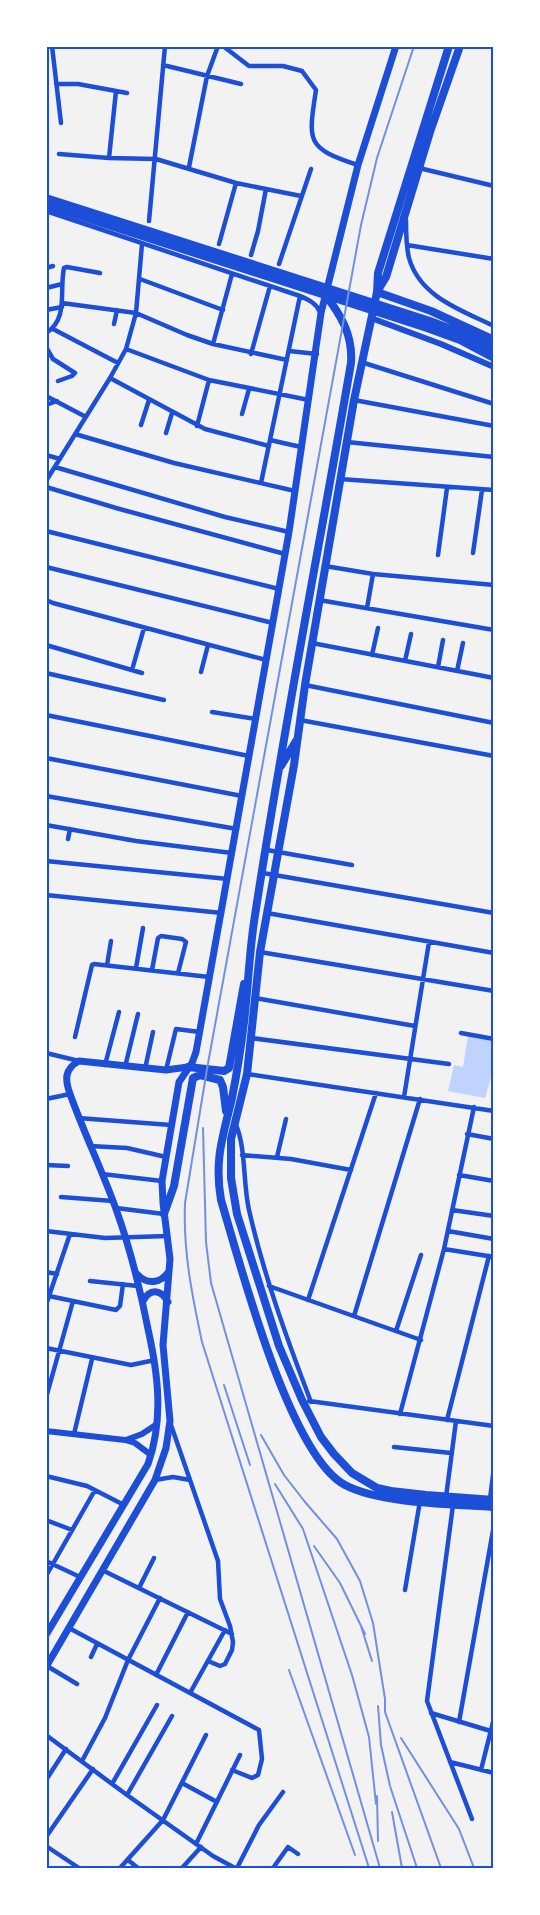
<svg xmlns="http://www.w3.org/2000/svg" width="540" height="1915" font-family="'Golos Text',sans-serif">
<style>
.water{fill:#bfd3fe}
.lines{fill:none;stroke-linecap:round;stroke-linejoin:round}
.minor{stroke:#1d4ed8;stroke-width:4.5}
.tertiary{stroke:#1d4ed8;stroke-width:6}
.secondary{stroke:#1d4ed8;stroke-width:7}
.primary{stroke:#1d4ed8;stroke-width:8}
.rail{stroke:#7290e2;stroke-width:2}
.neatline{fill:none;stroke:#1d4ed8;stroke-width:2}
</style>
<rect width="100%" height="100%" fill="#f2f2f2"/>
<!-- water -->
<path class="water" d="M468,1036l25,5v29l-8,28 -37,-7 6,-26 9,2z"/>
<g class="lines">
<!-- minor -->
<path class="minor" d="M52,46l9,77
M223,46l26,20h34l19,5 14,19c-8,52 -10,58 42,75
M163,65l78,19
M56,84h22l49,9
M59,154l50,4 47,1 80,24 65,13
M109,158l7,-67
M189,167l18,-91 11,-30
M419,168l75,18
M46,211l254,85c9,4 16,7 20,16
M406,220c0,13 0,26 3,38 11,39 52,52 85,68
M149,221l16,-175
M219,244l17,-61
M407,245l87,14
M251,255l7,-24 8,-42
M279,264l32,-95
M46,268l7,-2
M140,279l83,31
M46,288l16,-4
M62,303l74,10 51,22 26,9 74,16
M46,310l16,-3
M114,324l3,-14
M53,329l65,34
M46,333c23,-14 13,-43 18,-65l3,-1 33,6
M213,344l19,-70
M46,347l7,12 22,14 -3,3 -14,5
M126,349l83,31 100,20
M289,351l28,3
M251,354l19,-68
M361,362l133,42
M110,378l95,51 64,17
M46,396l40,21
M354,400l140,26
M46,405l11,-4
M242,414l7,-25
M141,425l8,-25
M197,426l12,-46
M166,433l6,-20
M75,434l99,29 121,28
M270,440l31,7
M347,442l147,15
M46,455l14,4
M55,467l170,50 64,15
M340,479l154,11
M46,481l64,-103 16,-29 10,-36 6,-69
M261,483l39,-187
M46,487l70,21 169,46
M46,531l233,58
M473,553l9,-63
M438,555l9,-67
M325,566l48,8 121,11
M46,567l227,56
M46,600l7,3 213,57
M319,600l175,30
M367,608l6,-34
M312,643l182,35
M46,645l96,28
M372,655l6,-27
M405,661l6,-27
M438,667l5,-27
M132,670l12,-42
M457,671l6,-28
M201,672l7,-27
M46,673l118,27
M305,685l189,38
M212,712l44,7
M46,715l203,41
M300,720l194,36
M46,758l196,38
M46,796l191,33
M46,825l90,16 96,12
M68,839l2,-10
M267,850l85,15
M46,861l182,18
M263,873l231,40
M46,895l176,18
M267,913l227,40
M260,952l234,39
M107,965l4,-24
M136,968l7,-40
M152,970l6,-32 3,-2 21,3 4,3 -8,31
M255,998l160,28
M461,1033l33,6
M75,1037l17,-72 2,-1 115,13
M251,1038l198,26
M46,1053l33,8
M105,1065l14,-53
M125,1067l13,-53
M145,1069l8,-37
M166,1070l10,-41 24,3
M247,1074l247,37
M404,1097l25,-155
M46,1099l24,-5
M78,1118l93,7
M236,1125c10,23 7,59 13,85 15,66 38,129 62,192
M467,1134l27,5
M90,1146l37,2 39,9
M242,1155l49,4 60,11
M277,1157l9,-38
M46,1165l22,1
M102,1174l60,7
M459,1175l35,6
M61,1197l52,4
M116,1208l48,6
M452,1210l42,6
M46,1231l59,7 63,-2
M448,1231l46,8
M444,1249l50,8
M46,1272l11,2
M90,1281l48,5
M269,1286l152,54
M49,1296l67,14 4,-4 3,-22
M308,1300l68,-207
M46,1305l24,-71
M354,1316l66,-217
M396,1331l25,-76
M46,1348l85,17 24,-5
M46,1398l27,-97
M309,1401l185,25
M400,1414l44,-165 30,-142
M447,1420l42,-164
M171,1425l47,136 2,38 10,27 3,16 -1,8 -7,14 -5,2 -12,-5
M74,1434l18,-75
M394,1447l57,6
M46,1476l41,10 37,19
M155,1480l18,-3 17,3
M446,1497l10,-76
M490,1499l4,-32
M453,1505l-26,196 45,118
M46,1520l26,10
M46,1561l34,16
M102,1570l130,64
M46,1576l49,-86
M139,1588l15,-30
M405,1590l15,-89
M69,1628l190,102 3,29 -4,16 -6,3 -20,-8
M91,1657l6,-13
M47,1666l30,18
M156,1675l32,-63
M190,1693l35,-63
M431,1713l63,19
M459,1722l35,-197
M46,1735l81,60 86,61 22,12
M82,1761l23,-43 23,-58 32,-62
M450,1762l44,11
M481,1770l13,-52
M46,1780l20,-31
M182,1783l35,19
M112,1784l45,-79
M127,1795l45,-79
M46,1837l47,-68
M196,1844l44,-89
M46,1846l33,22
M128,1860l10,8
M120,1868l43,-48 43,-85
M182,1868l19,-21
M237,1868l22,-43 24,-33
M273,1868l15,-21 10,7"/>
<!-- tertiary -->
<path class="tertiary" d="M371,318l70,26 53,23
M46,1431l79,9 10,3 16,12
M126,1440l16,-6 15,-10"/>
<!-- secondary -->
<path class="secondary" d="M137,1274c10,11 24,10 32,-3
M143,1301c7,-13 18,-12 25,1
M46,1635l102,-171c16,-45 10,-90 0,-135 -8,-41 -18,-81 -32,-120 -14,-39 -32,-76 -46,-115 -5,-14 -6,-25 9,-33l87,9 22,-3
M46,1667l109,-187 11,-32 4,-27 -7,-76 7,-86 -7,-56 -1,-22 17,-99 13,-19 4,-11 93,-520 32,-219 37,-148 38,-119"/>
<!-- primary -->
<path class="primary" d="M449,46l-71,227 -1,19 -23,108 -49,285 -11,80 -34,187 -13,122 -16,65v39l6,36 42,132 23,54 19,37 13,17 18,19 25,15 14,3 35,4 68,5
M46,198l384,123 34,13 30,15
M46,205l381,123 33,12 34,18
M377,292l9,-15 44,-145 30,-86
M377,292l54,19 63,29
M324,293c17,22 29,42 27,70 -32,187 -69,372 -97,559 -5,34 -6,67 -10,100 -3,25 -7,51 -12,76 -9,38 -18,62 -11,102 19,63 68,255 124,285 36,19 108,19 149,22
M281,766l15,-25
M188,1067l36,4 5,-3 15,-84
M164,1214l10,-28 19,-108 7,-3 20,5 3,7 3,24"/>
<!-- rail -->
<path class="rail" d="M203,1128l3,114 5,41 169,585
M224,1385l26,80
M261,1435l23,40 21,27 32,37 23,42 13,42 12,76v13l56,156
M275,1484l28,45 49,146 17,62 7,67
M314,1546l26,37 25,51
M361,1626l11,35
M289,1670l66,185
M378,1706l3,39 9,41 27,82
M401,1738l58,91 15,39
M377,1796l1,45
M392,1812l10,56
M369,1868l-167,-526c-10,-47 -19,-91 -17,-139l22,-134 154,-844 16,-67 37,-112"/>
</g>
<!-- border -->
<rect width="540" height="1915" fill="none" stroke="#ffffff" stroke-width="96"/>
<rect x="48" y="48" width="444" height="1819" class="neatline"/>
</svg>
